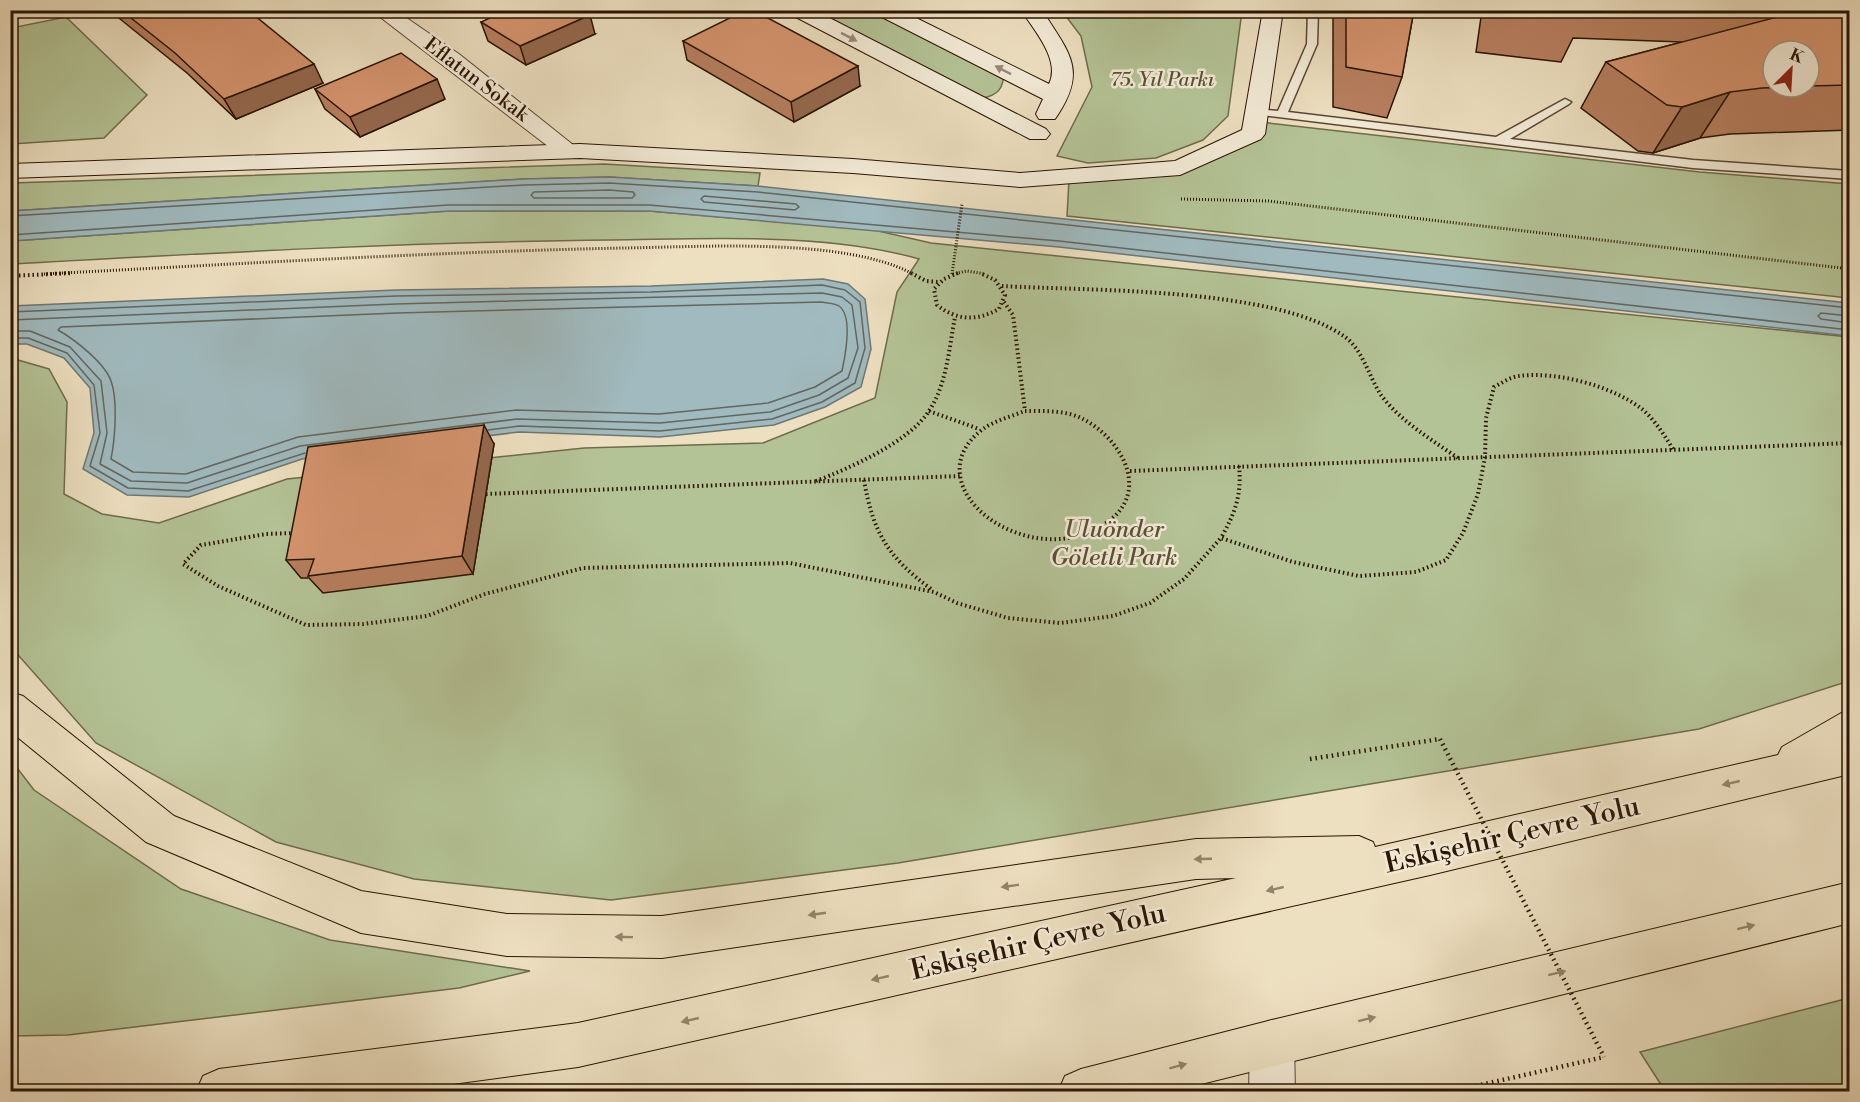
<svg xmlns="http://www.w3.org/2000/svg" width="1860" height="1102" font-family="'Libre Bodoni',serif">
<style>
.green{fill:#b4c396;stroke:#6e6b4c;stroke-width:1.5}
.water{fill:#a0babf;stroke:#707773;stroke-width:1.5}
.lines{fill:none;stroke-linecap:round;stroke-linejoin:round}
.shore{stroke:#646660;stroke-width:1.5}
.lane-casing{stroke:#5a4632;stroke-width:3}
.street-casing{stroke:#5a4632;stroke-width:2}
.secondary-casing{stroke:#291302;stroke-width:2}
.highway-casing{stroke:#291302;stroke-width:2}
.path-far2{stroke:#291302;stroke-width:3;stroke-dasharray:1 2;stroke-linecap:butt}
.path-far1{stroke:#291302;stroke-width:4;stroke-dasharray:1.5 3;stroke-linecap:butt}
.path{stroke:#291302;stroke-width:4.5;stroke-dasharray:1.5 4;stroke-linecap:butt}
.lane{fill:#f3ebd7;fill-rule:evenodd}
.street{fill:#f3ebd7;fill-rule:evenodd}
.secondary{fill:#f3ebd7;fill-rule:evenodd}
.highway{fill:#ede0c1;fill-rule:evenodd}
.path-bridge{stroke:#291302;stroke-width:4.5;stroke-dasharray:1.5 4;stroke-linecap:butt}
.wall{fill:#b77f5f;stroke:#291302;stroke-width:1.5;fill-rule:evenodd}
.shaded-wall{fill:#95684e;stroke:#291302;stroke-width:1.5}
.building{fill:#d5946f;stroke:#291302;stroke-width:1.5}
.oneway{fill:#988a77}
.oneway2{fill:#95846b}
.labels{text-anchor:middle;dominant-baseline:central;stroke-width:5;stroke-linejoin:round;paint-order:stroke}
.far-street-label{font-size:20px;fill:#291302;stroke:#f3ebd7}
.far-park-label{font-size:20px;font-style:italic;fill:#5a5136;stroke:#f3ebd7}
.park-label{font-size:24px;font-style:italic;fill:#5a5136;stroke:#f3ebd7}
.near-street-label{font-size:28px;fill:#291302;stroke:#f3ebd7}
</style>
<rect width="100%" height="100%" fill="#ede0c1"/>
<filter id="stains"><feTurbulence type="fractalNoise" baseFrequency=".00333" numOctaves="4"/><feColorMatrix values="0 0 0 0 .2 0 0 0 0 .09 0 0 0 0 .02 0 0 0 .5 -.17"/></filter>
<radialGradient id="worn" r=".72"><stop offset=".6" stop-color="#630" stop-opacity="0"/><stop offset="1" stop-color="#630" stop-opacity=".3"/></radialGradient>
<!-- green -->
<path class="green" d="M805,11h73l126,62c-1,16 -6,22 -21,25z
M1062,11h180l-14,105 -25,24 -47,18 -68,5 -31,-7 35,-69 -11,-51z
M66,17l81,78 -43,43 -93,6v-116z
M1260,122l440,50 149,12v114l-782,-82 2,-36 113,-8z
M604,164l156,9 -2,13 -149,-9 -85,2 -513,32v-28z
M449,211h200l225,19 57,13 918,94v344l-150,48 -801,134 -287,37 -197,-21 -138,-37 -180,-99 -85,-96v-289l38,11 18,33 -3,92 38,20 57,9 128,-44 297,-31 179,-5 112,-45 22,-106 22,-33c-93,-27 -211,-20 -309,-19 -200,2 -400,13 -599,24v-23z
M11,760l23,30 147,99 149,51 200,31 -71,17 -391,47 -57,1z
M1849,998v93h-184l-25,-39z"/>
<!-- water -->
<path class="water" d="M609,177l149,9 1091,117v33l-790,-89 -410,-36h-200l-438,30v-30l513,-32z
M823,279l25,5 17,15 6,50 -10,38 -36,20 -51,18 -114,12 -141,-5 -217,27 -113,38 -62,-2 -44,-26 11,-36 -4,-45 -26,-30 -37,-14h-16l-1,-38 386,-16 255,-4z"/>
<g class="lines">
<!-- shore -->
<path class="shore" d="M609,190l24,2 2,3 -3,3h-98l-3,-3 3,-3z
M704,196l92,8 3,3 -4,3 -91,-8 -3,-3z
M10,216l514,-31 85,-2 149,9 1092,116
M10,235l438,-30h201l410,36 791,89
M821,302c6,1 14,1 18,4 14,10 6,51 3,65l-27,16 -47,16 -109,11 -143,-4 -218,27 -112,37 -53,-2 -22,-13c4,-20 7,-59 0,-78 -6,-18 -37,-42 -53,-51l3,-3 336,-14z
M10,312l386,-16 255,-4 171,-7 23,5 15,12 5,46 -10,35 -33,19 -50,17 -112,12 -141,-5 -31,4
M1850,316l-29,-3 -3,3 3,3 29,4
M10,320l386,-16 426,-11 20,4 10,8 6,43 -10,30 -29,17 -49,17 -110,11 -143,-4 -217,27 -113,37 -56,-2 -31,-17 7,-31 -6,-52 -31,-34 -40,-16h-20
M10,338h18l39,15 27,32 6,48 -10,33 38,22 60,3 117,-38"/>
<!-- lane casing -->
<g class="lane-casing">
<path id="lane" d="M1308,10h10l-1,34 -29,68 208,25 69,-38 6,3 -2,2 -59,35 183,21 157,11v8l-157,-11 -440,-54 -2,-2 6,-3 21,2 29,-67z"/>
</g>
<!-- street casing -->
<g class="street-casing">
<path id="street" d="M371,10h24l64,44 123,98 -4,5h-16z
M1272,1020l16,6 6,16 1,50h-46l1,-50 6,-16z"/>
</g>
<!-- secondary casing -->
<g class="secondary-casing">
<path id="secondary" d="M787,10h27l232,119 4,5 -4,5h-16l-240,-125z
M873,10h27l149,74c12,-24 -15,-54 -28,-74h21c27,43 47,60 13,109h-16l-3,-5 7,-15 -167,-85z
M1263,10h20l-18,124 -4,5 -81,36 -160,12 -167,-14 -273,-15 -570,20v-14l570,-20 273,15 167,14 155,-12 67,-31z"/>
</g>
<!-- highway casing -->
<g class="highway-casing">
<path id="highway" d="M10,692l13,4 151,120 187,75 146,23 155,2 534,-77 163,-3 14,6 2,5 403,-92 4,-8 68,-39v66l-420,101 -852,192 -184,25h-198l7,-16 16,-7 359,-46 658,-145 -40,1 -534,79 -155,-2 -146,-23 -215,-91 -136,-111z
M1850,882v41l-681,169h-111l7,-16 16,-7 191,-49z"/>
</g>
<!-- path-far2 -->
<path class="path-far2" d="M1181,199l87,2 582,68
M44,274c193,-10 386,-22 579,-26 80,-1 221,-11 290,26
M952,274l10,-70
M953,274l14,-3 18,3"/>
<!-- path-far1 -->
<path class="path-far1" d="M911,273l15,8 13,1
M958,273l-14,6 -10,10 3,16c20,16 40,16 62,4l6,-14 -10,-15 -15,-7
M10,276l63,-3
M1002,286c87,5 274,1 343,51 18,13 24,40 36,58 19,26 51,45 77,63
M1004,302l9,13 12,96
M929,411l50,18
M1025,411c19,0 41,-1 58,8 37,19 68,70 26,102 -79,58 -201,-36 -126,-92 11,-8 29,-13 42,-18z
M1239,466c3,29 -4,47 -18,72l72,24 66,14 57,-4 30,-12 17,-27 15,-39 7,-37 1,-39 8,-31c8,-4 16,-10 25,-11 38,-5 93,10 123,33 13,11 22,26 31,40
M1130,471l720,-28
M864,480c9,53 24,77 67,109
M816,481c34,-13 93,-39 113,-70 18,-27 20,-63 26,-94
M486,494l474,-18
M295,533l-29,1 -65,11 -18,19 35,22 88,39 57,-1 64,-8 58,-22 98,-26 207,-5 144,29 23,11 51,15 52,5 53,-7 37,-13 34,-24 37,-41"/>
<!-- path -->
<path class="path" d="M1310,759l130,-20
M1449,1092l155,-35"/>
<!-- lane -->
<use href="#lane" class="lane"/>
<!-- street -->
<use href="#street" class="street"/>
<!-- secondary -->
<use href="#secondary" class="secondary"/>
<!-- highway -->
<use href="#highway" class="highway"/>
<!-- path-bridge -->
<path class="path-bridge" d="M1440,739l164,318"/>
</g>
<!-- wall -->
<path class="wall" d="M109,10h139l75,73 -87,36 -49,-46z
M1334,10h80l-12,67 -15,41 -54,-11v-94z
M1482,10h368v120l-120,4 -30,4 -47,15 -15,-2 -57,-43 25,-46 76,-20 -109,-4 -12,24 -85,-10zM1809,51v36h-36z
M481,22l114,12 -69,31 -38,-24z
M683,41l177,45 -66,36 -107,-62z
M315,89l130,10 -85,38 -35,-28z
M494,444l-21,130 -150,19 -14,-15h-8l-15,-18z"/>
<!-- shaded-wall -->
<path class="shaded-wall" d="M590,15l5,19 -69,31 -6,-19z
M314,64l9,19 -87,36 -12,-20z
M858,66l2,20 -66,36 -3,-20z
M437,79l8,20 -85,38 -10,-20z
M1730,92l-30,46 -47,15 29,-46z
M484,425l10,19 -21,130 -11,-18z"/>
<!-- building -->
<path class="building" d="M121,10h127l66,54 -90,35 -49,-46z
M507,10h75l8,5 -70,31 -39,-24z
M746,10h7l105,56 -67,36 -108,-61z
M1346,10h68l-12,67 -56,-10z
M1527,10h54l3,7z
M1804,10h46v75l-41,1v-35h-36v36h22l-33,1 -32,4 -48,15 -15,-2 -61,-43z
M401,53l36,26 -87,38 -35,-28z
M484,425l-22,131 -154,20 6,-17 -28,1 22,-113z"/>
<!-- one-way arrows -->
<defs><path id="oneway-solid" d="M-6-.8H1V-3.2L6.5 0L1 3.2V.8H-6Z" transform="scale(1.5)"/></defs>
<g class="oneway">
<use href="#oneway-solid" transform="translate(849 37) rotate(27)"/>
<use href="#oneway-solid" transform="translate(1003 70) rotate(-153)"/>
</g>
<g class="oneway2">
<use href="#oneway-solid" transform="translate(1731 783) rotate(167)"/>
<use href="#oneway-solid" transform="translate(1203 859) rotate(178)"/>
<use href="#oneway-solid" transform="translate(1010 886) rotate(172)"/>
<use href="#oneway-solid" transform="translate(1275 889) rotate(167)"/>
<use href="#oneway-solid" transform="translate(817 914) rotate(172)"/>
<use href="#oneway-solid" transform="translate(1746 927) rotate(-14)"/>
<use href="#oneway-solid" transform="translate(624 937) rotate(-179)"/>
<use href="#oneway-solid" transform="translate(1557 973) rotate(-14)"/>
<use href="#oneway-solid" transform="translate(880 978) rotate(167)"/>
<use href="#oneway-solid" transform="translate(1367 1019) rotate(-14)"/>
<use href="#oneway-solid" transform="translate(690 1020) rotate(167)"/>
<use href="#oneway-solid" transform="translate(1178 1066) rotate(-15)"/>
</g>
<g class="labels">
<!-- far-street labels -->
<g class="far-street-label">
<text transform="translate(476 80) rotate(37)">Eflatun Sokak</text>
</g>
<!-- far-park labels -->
<g class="far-park-label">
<text x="1162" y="80">75. Yıl Parkı</text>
</g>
<!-- park labels -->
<g class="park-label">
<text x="1114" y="530">Uluönder<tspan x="1114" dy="28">Göletli Park</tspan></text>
</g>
<!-- near-street labels -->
<g class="near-street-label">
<text transform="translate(1512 835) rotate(-13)">Eskişehir Çevre Yolu</text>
<text transform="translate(1038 942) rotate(-13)">Eskişehir Çevre Yolu</text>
</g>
</g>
<!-- margin -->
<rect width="1860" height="1102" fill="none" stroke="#ede0c1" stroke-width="36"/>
<rect x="12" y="12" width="1836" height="1078" fill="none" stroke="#291302" stroke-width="3"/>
<rect x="18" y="18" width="1824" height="1066" fill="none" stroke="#291302" stroke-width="1.5"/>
<!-- north arrow -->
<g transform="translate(1791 69) rotate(24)"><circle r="28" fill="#f3ebd7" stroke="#a29582" stroke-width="1.5"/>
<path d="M0-4.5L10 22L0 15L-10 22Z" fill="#8f2418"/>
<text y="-9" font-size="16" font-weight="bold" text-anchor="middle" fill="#291302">K</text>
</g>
<rect width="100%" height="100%" filter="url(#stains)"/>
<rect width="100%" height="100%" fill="url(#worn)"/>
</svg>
